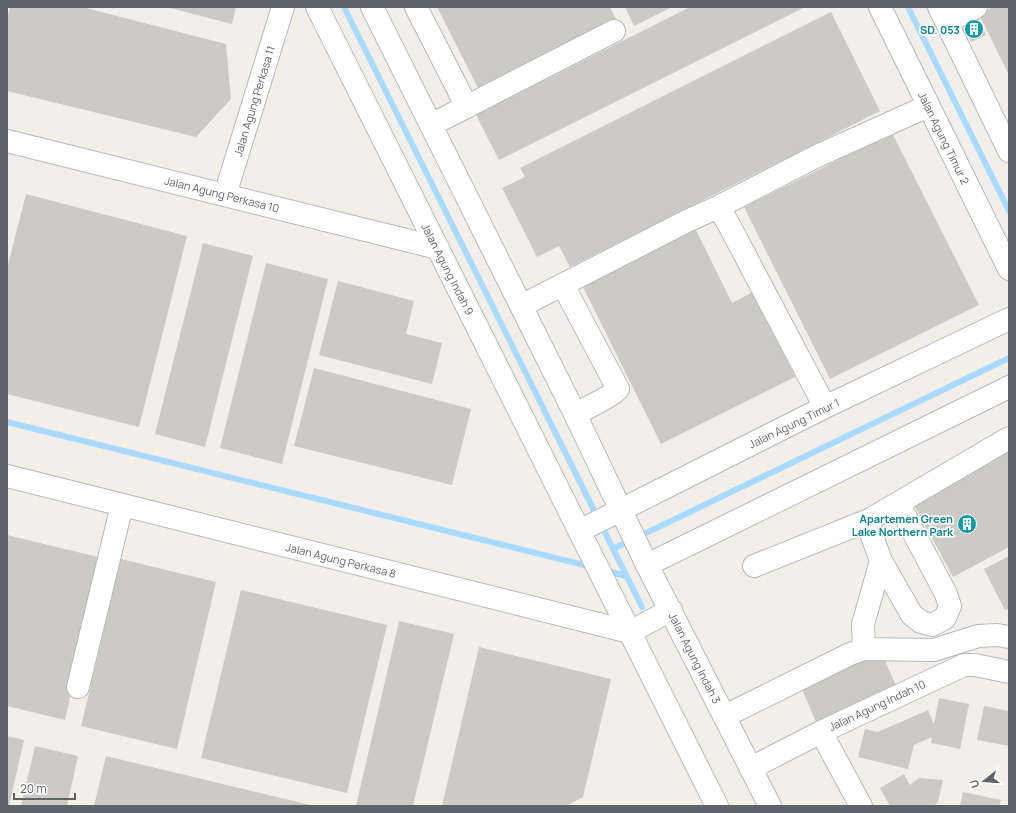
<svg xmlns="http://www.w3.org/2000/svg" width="1016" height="813" font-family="Manrope,sans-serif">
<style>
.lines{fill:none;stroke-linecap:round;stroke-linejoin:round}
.stream{stroke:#aadaff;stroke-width:6}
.building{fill:#cccac5}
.minor-casing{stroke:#b5b8bc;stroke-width:24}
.minor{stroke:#fff;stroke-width:22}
.labels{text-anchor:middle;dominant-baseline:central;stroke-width:3.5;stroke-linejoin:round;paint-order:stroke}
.culture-label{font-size:11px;font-weight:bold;fill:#0d838f;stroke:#fff;text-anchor:end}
.street-label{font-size:11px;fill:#5f6368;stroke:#fff}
</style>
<rect width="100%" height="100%" fill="#f1efe8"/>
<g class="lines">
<!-- stream -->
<path class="stream" d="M344,7l298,600
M908,7l101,204
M7,422l585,145
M613,549l396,-191
M604,570l22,6"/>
</g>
<!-- building -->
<path class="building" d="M10,7h72l144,37 5,55 -35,38 -189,-46v-72z
M166,7h70l-4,17z
M437,7h173l6,12 -138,69z
M625,7h47l-38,19z
M690,7h115l-306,153 -23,-45z
M993,7h16v68l-30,-61z
M831,12l49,99 -310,156 -11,-21 -22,11 -35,-69 23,-11 -5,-9z
M978,16l8,19 -15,7 -9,-19z
M892,133l87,172 -149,74 -86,-172z
M26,194l161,42 -48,191 -132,-33v-125z
M694,226l38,77 21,-11 42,85 -134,67 -80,-161z
M203,243l50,13 -48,191 -50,-13z
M266,263l62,16 -46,185 -62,-16z
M338,281l76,20 -8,33 36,9 -10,41 -113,-29z
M314,368l157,41 -19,76 -158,-39z
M1009,448v99l-56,30 -41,-76z
M7,535l95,23 -37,162 -58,-14z
M1009,556v53l-4,1 -21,-41z
M121,559l95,23 -39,167 -96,-23z
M241,590l146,35 -40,168 -146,-35z
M399,621l55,13 -41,172h-57z
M479,647l132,32 -28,118 -17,9h-124z
M881,651l15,35 -80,36 -15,-35z
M939,698l30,6 -9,45 -29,-6 1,-6 -18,8 -6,24 -50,-12 7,-28 13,3 50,-22 6,14z
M984,706l25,5v35l-32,-6z
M7,736l17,4 -15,66h-2z
M35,746l43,10 -11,50h-46z
M106,756l204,49v1h-216z
M904,774l6,11 9,-7 24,2 -5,22 -4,4h-44l-10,-18z
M963,792l38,8 -2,6h-39z"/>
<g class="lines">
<!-- minor casing -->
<g class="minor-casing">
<path id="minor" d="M317,7l400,799
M372,7l203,407 72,151 123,241
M416,7l51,100
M880,7l129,262
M939,7l70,144
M947,22l29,-15
M431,125l183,-94
M7,141l431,107
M225,195l58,-188
M718,207l99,-51 111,-50
M563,285l55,104c-8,9 -32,19 -43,25
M521,306l166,-85 31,-14 10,16 97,184
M7,476l623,156 41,-22
M869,520l3,16 9,25 31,54 9,7 11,3 13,-7 5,-12 -4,-12 -48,-91
M579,531l246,-124 184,-88
M647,565l362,-178
M754,566l115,-46 140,-82
M864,649l-1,-25 18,-63
M78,687l44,-182
M725,716l125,-62 14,-5 70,1 44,-14 19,-1 12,2
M821,732l40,74
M751,768l70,-36 143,-67h11l34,7"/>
</g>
<!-- minor -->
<use href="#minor" class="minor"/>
</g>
<!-- icons -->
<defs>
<g id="building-disc" transform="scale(1)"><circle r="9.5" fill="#0f9aa8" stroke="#fff"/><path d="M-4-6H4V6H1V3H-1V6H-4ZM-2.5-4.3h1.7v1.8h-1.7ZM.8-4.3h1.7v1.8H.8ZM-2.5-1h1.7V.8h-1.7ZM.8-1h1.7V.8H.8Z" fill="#fff"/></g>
</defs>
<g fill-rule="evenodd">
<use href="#building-disc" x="974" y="29"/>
<use href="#building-disc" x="967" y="524"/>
</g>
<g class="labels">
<!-- culture labels -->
<g class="culture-label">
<text x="960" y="29">SD. 053</text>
<text x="953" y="518">Apartemen Green<tspan x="953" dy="13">Lake Northern Park</tspan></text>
</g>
<!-- street labels -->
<g class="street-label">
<text transform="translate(254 101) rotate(-73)">Jalan Agung Perkasa 11</text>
<text transform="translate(944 138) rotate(64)">Jalan Agung Timur 2</text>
<text transform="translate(222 194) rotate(14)">Jalan Agung Perkasa 10</text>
<text transform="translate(448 269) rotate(63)">Jalan Agung Indah 9</text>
<text transform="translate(794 423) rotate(-26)">Jalan Agung Timur 1</text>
<text transform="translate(341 560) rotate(14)">Jalan Agung Perkasa 8</text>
<text transform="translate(695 658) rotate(63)">Jalan Agung Indah 3</text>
<text transform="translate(877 705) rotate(-25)">Jalan Agung Indah 10</text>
</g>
</g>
<!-- border -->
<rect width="1016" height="813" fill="none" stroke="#5f6368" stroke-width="16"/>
<!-- north arrow -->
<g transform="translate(984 781) rotate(253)" stroke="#ffffff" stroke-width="3" paint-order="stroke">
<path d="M0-3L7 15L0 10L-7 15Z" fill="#5f6368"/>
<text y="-6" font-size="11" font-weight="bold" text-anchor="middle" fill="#5f6368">U</text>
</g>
<!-- scale -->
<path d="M14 793v6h61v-6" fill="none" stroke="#5f6368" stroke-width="2"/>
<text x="20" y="793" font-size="12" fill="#5f6368" stroke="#ffffff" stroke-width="3" paint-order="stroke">20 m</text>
</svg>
